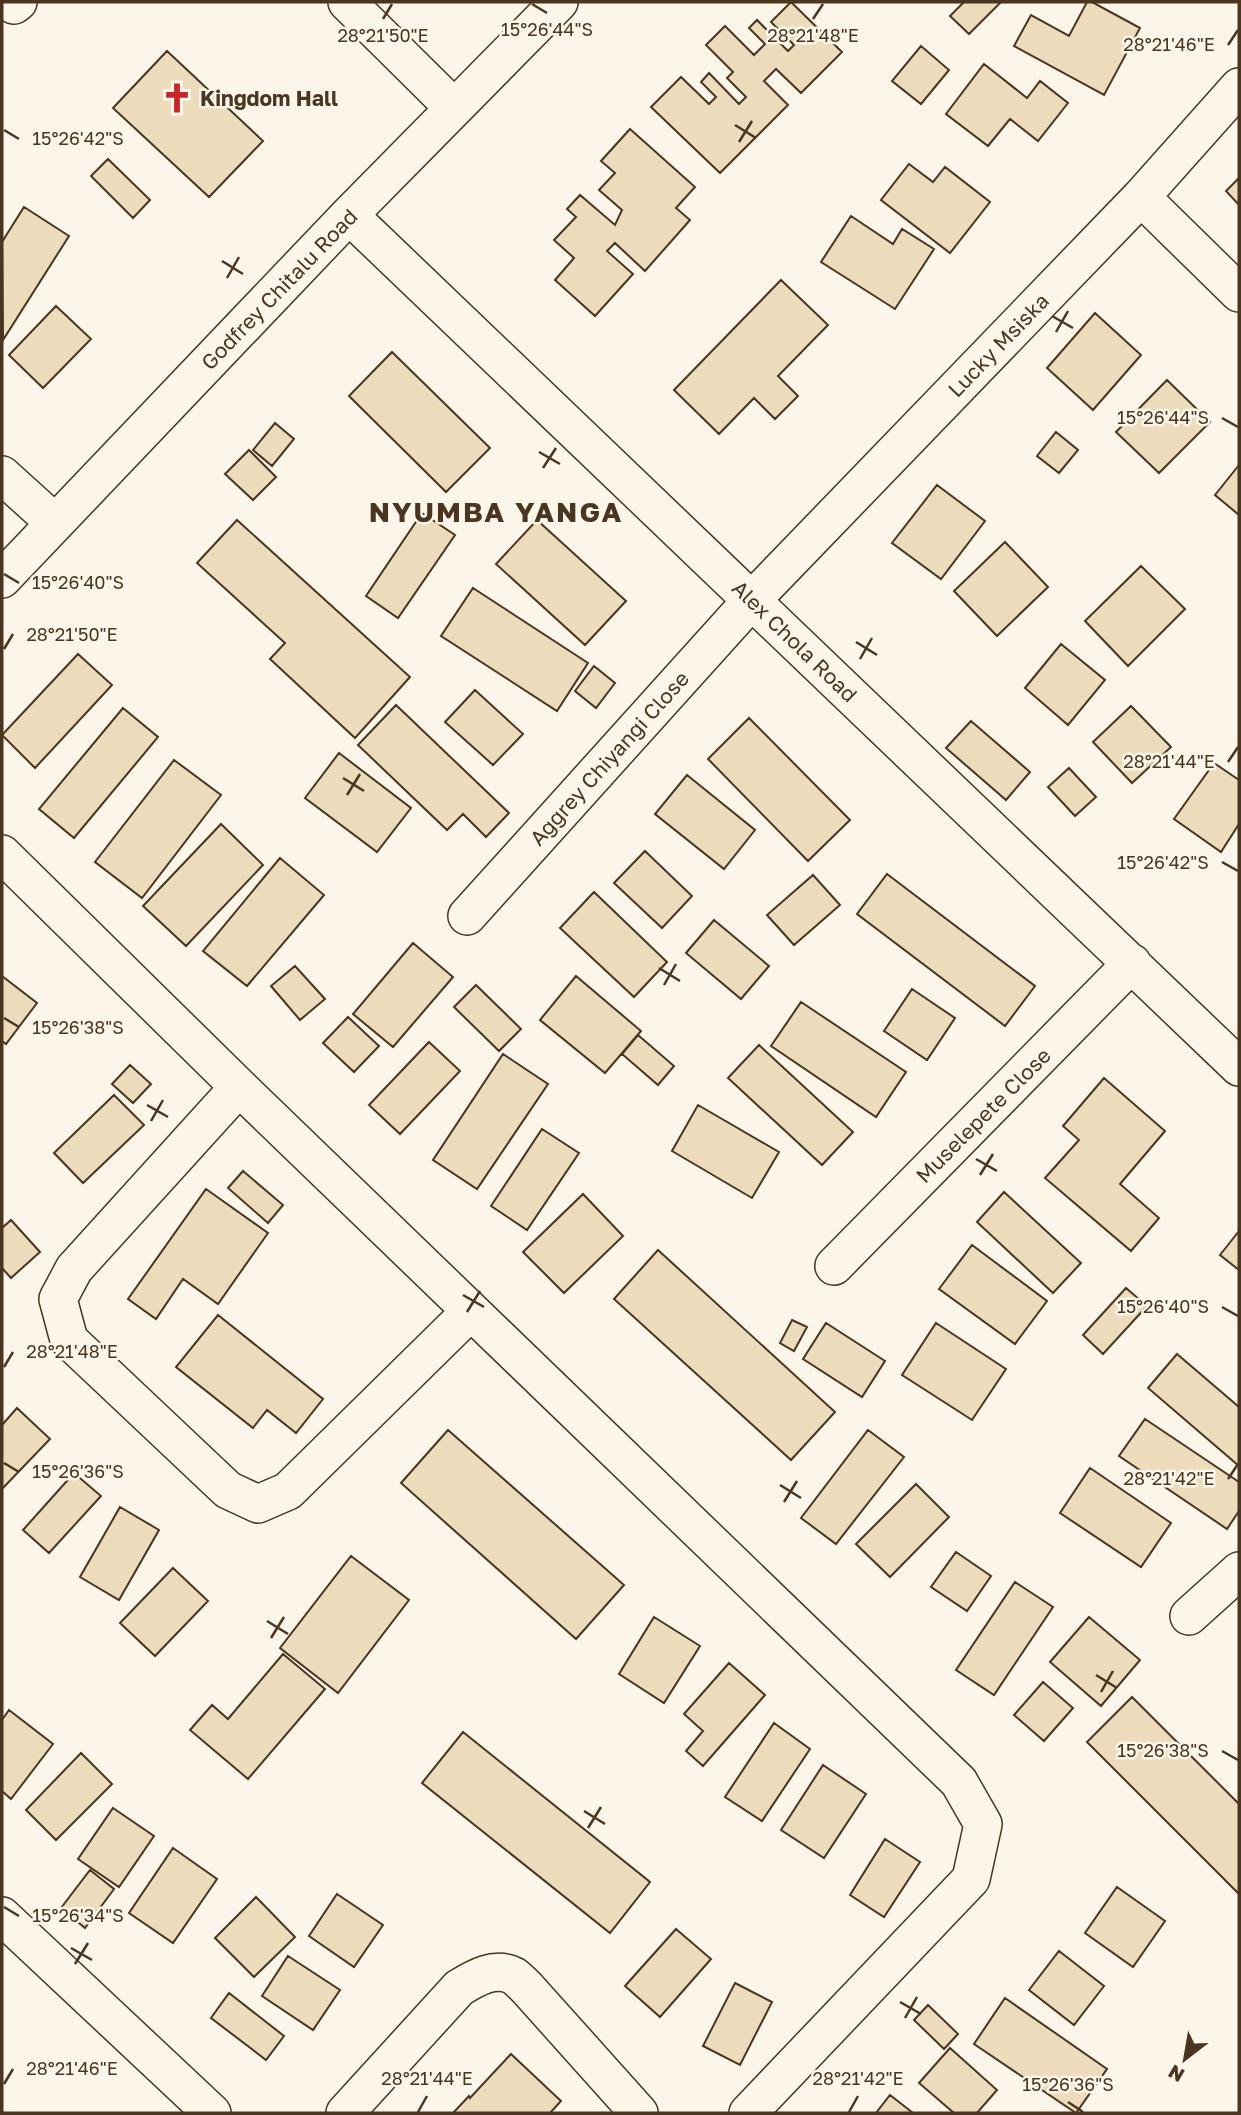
<svg xmlns="http://www.w3.org/2000/svg" width="1241" height="2115" font-family="'Golos Text',sans-serif">
<style>
.building{fill:#ecdcbc;stroke:#4a3520;stroke-width:2}
.lines{fill:none;stroke-linecap:round;stroke-linejoin:round}
.minor-casing{stroke:#4a3520;stroke-width:40}
.minor{stroke:#fbf6e9;stroke-width:37}
.ticks{fill:none;stroke:#4a3520;stroke-width:2.5}
.labels{text-anchor:middle;dominant-baseline:central;stroke-width:5;stroke-linejoin:round;paint-order:stroke}
.poi-label{font-size:21px;font-weight:bold;fill:#4a3520;stroke:#fbf6e9;text-anchor:start}
.street-label{font-size:21px;fill:#4a3520;stroke:#fbf6e9}
.district-label{font-size:28px;font-weight:bold;letter-spacing:2px;fill:#4a3520;stroke:#fbf6e9}
.ticks-label{font-size:18px;text-anchor:middle;fill:#4a3520;stroke:#fbf6e9;stroke-width:5;stroke-linejoin:round;paint-order:stroke}
</style>
<rect width="100%" height="100%" fill="#fbf6e9"/>
<!-- building -->
<path class="building" d="M791,2l51,50 -41,41 -25,-24 -12,12 24,24 -68,68 -69,-66 30,-30 28,27 7,-7 -15,-15 8,-9 30,31 7,-7 -19,-19 6,-6 -27,-27 19,-19 29,29 11,-11 -16,-16 8,-8 31,31 6,-6 -23,-23z
M964,2h37l-32,32 -19,-18z
M1087,2h5l48,26 -36,67 -90,-49 17,-31 38,21z
M921,46l28,24 -28,34 -29,-23z
M167,51l96,90 -54,56 -96,-89z
M984,64l43,34 13,-17 28,22 -30,38 -28,-22 -22,27 -42,-32z
M630,129l65,58 -19,21 14,12 -45,51 -30,-28 -8,8 26,23 -38,42 -40,-36 19,-22 -20,-18 22,-23 -9,-8 13,-14 35,30 7,-15 -23,-20 16,-17 -14,-12z
M108,159l42,41 -17,18 -42,-42z
M909,164l24,18 12,-15 45,35 -40,51 -69,-53z
M1239,178v27l-13,-14z
M24,207l45,29 -66,104 -1,-98z
M851,216l42,28 9,-15 32,20 -39,60 -74,-47z
M781,280l47,45 -50,51 20,20 -23,23 -21,-21 -35,36 -45,-44z
M56,306l35,33 -48,49 -34,-33z
M1095,313l46,42 -48,55 -46,-42z
M392,352l98,96 -44,44 -97,-96z
M1167,380l43,42 -51,51 -43,-41z
M275,423l19,16 -22,27 -19,-16z
M1056,432l22,18 -19,23 -22,-17z
M249,450l27,27 -23,23 -28,-26z
M1239,465v50l-24,-20z
M937,485l48,36 -44,58 -49,-36z
M422,513l33,22 -57,83 -32,-22z
M237,520l173,157 -55,61 -85,-79 15,-16 -88,-80z
M537,520l89,81 -41,44 -89,-81z
M1005,542l43,45 -51,49 -43,-45z
M1141,566l44,43 -57,57 -43,-45z
M473,588l115,75 -31,48 -116,-75z
M1061,644l44,36 -37,45 -43,-37z
M78,654l34,31 -77,83 -33,-33z
M594,666l21,17 -19,25 -21,-17z
M475,690l48,44 -30,31 -48,-43z
M396,705l113,108 -23,24 -23,-23 -16,16 -89,-85z
M1131,706l40,41 -39,36 -39,-41z
M123,708l35,29 -84,101 -35,-29z
M749,718l101,102 -42,41 -100,-102z
M971,721l59,51 -24,28 -60,-52z
M339,753l72,55 -34,44 -72,-54z
M174,760l47,35 -79,103 -47,-36z
M1214,763l25,17v44l-18,28 -47,-33z
M1069,768l27,29 -21,19 -27,-29z
M687,775l68,55 -31,39 -69,-55z
M221,824l42,41 -77,81 -43,-40z
M645,851l47,45 -30,32 -48,-45z
M280,858l44,37 -77,91 -44,-35z
M887,874l148,112 -30,40 -148,-112z
M813,875l27,30 -46,40 -27,-30z
M594,892l73,70 -33,35 -74,-69z
M714,920l55,46 -28,33 -55,-46z
M413,943l40,34 -60,70 -40,-33z
M295,966l30,33 -25,21 -29,-34z
M2,976l35,27 -31,41 -4,-3z
M576,976l65,55 -36,42 -65,-53z
M476,985l45,44 -22,22 -45,-44z
M912,989l43,29 -28,42 -43,-29z
M801,1002l105,70 -30,45 -105,-71z
M348,1017l31,29 -25,26 -31,-29z
M638,1035l36,31 -16,19 -36,-31z
M429,1042l31,29 -60,63 -31,-29z
M759,1045l94,87 -31,33 -94,-87z
M503,1054l45,30 -71,105 -44,-29z
M130,1065l21,19 -18,19 -21,-19z
M1104,1078l61,53 -45,53 39,34 -28,33 -86,-73 34,-38 -16,-14z
M114,1095l30,30 -61,58 -29,-30z
M698,1105l81,47 -27,46 -80,-47z
M542,1129l37,24 -52,77 -36,-24z
M243,1171l40,34 -15,18 -40,-35z
M206,1189l62,44 -50,71 -35,-25 -27,40 -28,-20z
M1004,1192l77,71 -28,30 -76,-71z
M583,1194l40,42 -59,57 -41,-41z
M11,1220l29,32 -29,26 -9,-10v-40z
M1239,1231v39l-19,-15z
M972,1245l75,56 -32,43 -76,-55z
M658,1250l177,162 -44,48 -177,-161z
M1126,1288l21,18 -44,48 -20,-19z
M218,1315l105,84 -27,34 -29,-23 -14,18 -77,-61z
M792,1320l15,7 -13,24 -14,-8z
M826,1323l59,38 -23,36 -59,-38z
M936,1323l70,46 -34,51 -70,-45z
M1177,1354l62,53v59l-91,-78z
M17,1408l33,31 -48,50v-64z
M1145,1419l94,63v29l-12,18 -108,-73z
M448,1430l176,155 -48,54 -175,-156z
M868,1430l36,27 -68,87 -35,-26z
M1090,1468l81,55 -30,44 -81,-54z
M74,1473l27,23 -52,57 -26,-23z
M916,1484l33,33 -59,60 -34,-33z
M120,1507l39,23 -40,70 -39,-23z
M956,1552l35,24 -24,35 -36,-24z
M351,1556l58,44 -71,93 -58,-45z
M173,1568l35,33 -53,55 -35,-33z
M1015,1582l38,25 -59,88 -38,-25z
M654,1617l46,29 -36,57 -45,-29z
M1089,1617l51,43 -39,46 -51,-44z
M283,1654l42,35 -77,90 -58,-49 22,-25 16,14z
M729,1663l36,32 -62,71 -17,-15 17,-20 -19,-17z
M1043,1682l30,26 -29,33 -30,-26z
M1132,1697l107,107v90l-152,-152z
M9,1710l44,34 -42,55 -9,-8v-71z
M774,1723l36,26 -48,72 -37,-24z
M463,1732l187,150 -40,51 -188,-150z
M81,1753l31,31 -56,56 -30,-30z
M823,1765l43,29 -42,64 -43,-28z
M113,1808l41,28 -35,51 -41,-28z
M885,1839l35,23 -36,55 -34,-22z
M173,1848l44,31 -44,64 -44,-30z
M90,1870l24,19 -29,39 -24,-20z
M1117,1887l48,34 -32,46 -48,-34z
M337,1894l46,31 -29,42 -45,-31z
M256,1897l39,40 -41,40 -39,-39z
M676,1929l35,30 -51,58 -35,-31z
M1059,1951l45,35 -30,39 -45,-35z
M288,1956l52,34 -27,40 -51,-34z
M735,1983l37,19 -32,63 -37,-19z
M229,1993l55,43 -18,24 -55,-42z
M1005,1998l102,71 -31,44 -102,-69z
M928,2005l30,29 -14,15 -30,-29z
M950,2048l47,42 -20,23h-23l-35,-30z
M511,2054l50,47 -11,12h-97l16,-17 1,2z
M890,2095l23,18h-37z"/>
<g class="lines">
<!-- minor casing -->
<g class="minor-casing">
<path id="minor" d="M347,2l107,106
M14,5l4,-3
M1141,197l98,96
M349,215l890,852
M2,475l53,48
M2,579l347,-364 210,-213
M2,854l237,233 720,695 24,42 -12,55 -223,234
M467,916l285,-316 389,-403 98,-110
M239,1087l-165,182 -16,30 11,41 159,150 30,14 30,-13 183,-180
M834,1266l298,-303
M1189,1616l50,-45
M2,1916l210,197
M345,2113l114,-125c16,-10 36,-22 55,-12 4,3 9,8 13,12l112,125"/>
</g>
<!-- minor -->
<use href="#minor" class="minor"/>
</g>
<!-- ticks -->
<path class="ticks" d="M532,4l15,9M383,19l9,-15M813,19l10,-15M1228,45l10,-15M735,125l21,13M4,130l15,9M739,142l13,-21M222,261l21,13M227,278l12,-21M1052,316l21,12M1056,332l12,-21M1222,418l16,9M539,452l21,12M543,468l13,-20M4,574l15,9M856,642l21,13M4,649l9,-15M860,659l12,-21M1228,762l10,-15M343,778l21,13M347,795l13,-21M1222,862l16,9M659,968l21,13M664,985l12,-21M4,1018l15,9M147,1105l21,12M151,1121l12,-21M976,1159l21,12M980,1175l13,-21M463,1295l21,12M1222,1307l16,9M467,1312l13,-21M4,1367l9,-15M4,1463l15,9M1228,1479l10,-15M780,1485l21,13M784,1502l13,-21M267,1621l21,13M271,1638l13,-21M1096,1675l21,13M1101,1692l12,-21M1222,1751l16,9M584,1811l21,13M588,1828l13,-21M4,1907l15,9M71,1948l21,12M75,1964l13,-21M900,2002l21,12M905,2018l12,-21M4,2084l9,-15M1068,2102l15,10M418,2112l9,-16M849,2112l9,-16"/>
<!-- icons -->
<defs>
<g id="church-bare" transform="scale(2.415)"><path d="M-1.2-6h2.4v3.5h3.3v2.4h-3.3V6h-2.4V-.1h-3.3v-2.4h3.3Z" fill="#c62828" stroke="#fbf6e9" stroke-width="2.5" paint-order="stroke"/></g>
</defs>
<g fill-rule="evenodd">
<use href="#church-bare" x="177" y="98"/>
</g>
<g class="labels">
<!-- poi labels -->
<g class="poi-label">
<text x="200" y="98">Kingdom Hall</text>
</g>
<!-- street labels -->
<g class="street-label">
<text transform="translate(279 289) rotate(-46)">Godfrey Chitalu Road</text>
<text transform="translate(998 345) rotate(-46)">Lucky Msiska</text>
<text transform="translate(795 641) rotate(44)">Alex Chola Road</text>
<text transform="translate(609 758) rotate(-48)">Aggrey Chiyangi Close</text>
<text transform="translate(983 1115) rotate(-45)">Muselepete Close</text>
</g>
<!-- district labels -->
<g class="district-label">
<text x="496" y="511">NYUMBA YANGA</text>
</g>
</g>
<g class="ticks-label">
<text x="547" y="36">15°26'44"S</text>
<text x="383" y="42">28°21'50"E</text>
<text x="813" y="42">28°21'48"E</text>
<text x="1169" y="51">28°21'46"E</text>
<text x="78" y="145">15°26'42"S</text>
<text x="1163" y="424">15°26'44"S</text>
<text x="78" y="589">15°26'40"S</text>
<text x="72" y="641">28°21'50"E</text>
<text x="1169" y="768">28°21'44"E</text>
<text x="1163" y="869">15°26'42"S</text>
<text x="78" y="1034">15°26'38"S</text>
<text x="1163" y="1313">15°26'40"S</text>
<text x="72" y="1358">28°21'48"E</text>
<text x="78" y="1478">15°26'36"S</text>
<text x="1169" y="1485">28°21'42"E</text>
<text x="1163" y="1757">15°26'38"S</text>
<text x="78" y="1922">15°26'34"S</text>
<text x="72" y="2075">28°21'46"E</text>
<text x="427" y="2085">28°21'44"E</text>
<text x="858" y="2085">28°21'42"E</text>
<text x="1068" y="2091">15°26'36"S</text>
</g>
<!-- border -->
<rect width="1241" height="2115" fill="none" stroke="#4a3520" stroke-width="7"/>
<!-- north arrow -->
<g transform="translate(1185 2059) rotate(211)" stroke="#fbf6e9" stroke-width="5" paint-order="stroke">
<path d="M0-5L12 26L0 18L-12 26Z" fill="#4a3520"/>
<text y="-10" font-size="19" font-weight="bold" text-anchor="middle" fill="#4a3520">N</text>
</g>
</svg>
